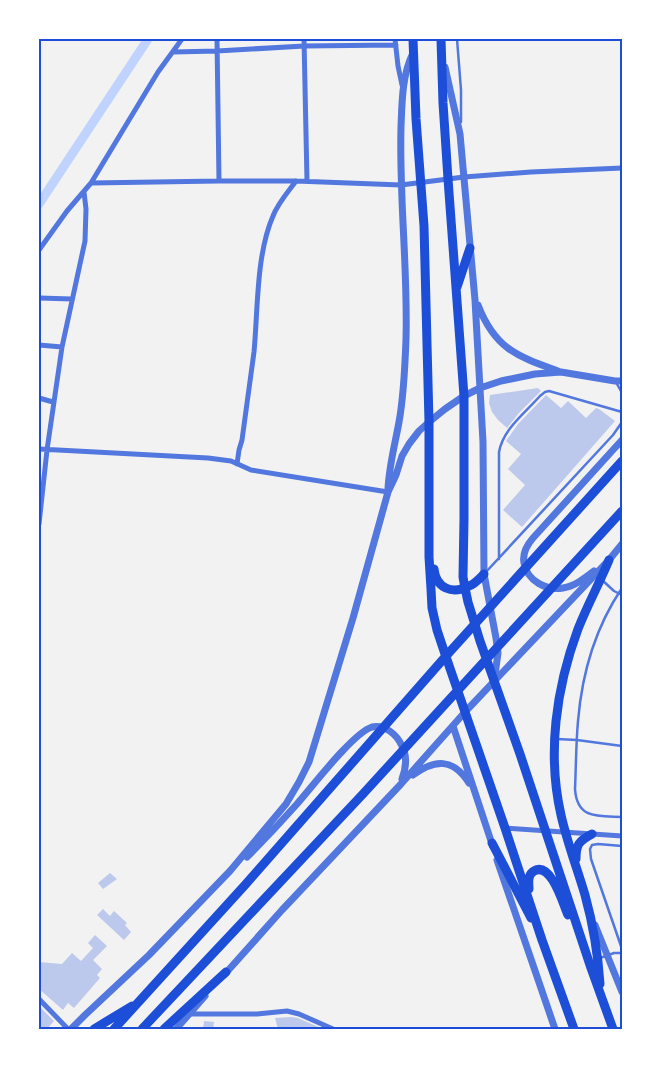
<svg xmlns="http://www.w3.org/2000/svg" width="661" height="1068" font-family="'Sofia Sans Condensed',sans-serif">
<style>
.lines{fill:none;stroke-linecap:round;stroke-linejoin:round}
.canal{stroke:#bfd3fe;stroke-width:9}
.building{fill:#bdc9ec}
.service{stroke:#5277de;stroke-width:2.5}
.minor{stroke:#5277de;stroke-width:5}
.tertiary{stroke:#5277de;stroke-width:7}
.primary{stroke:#1d4ed8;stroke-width:9}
.neatline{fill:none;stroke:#1d4ed8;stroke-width:2}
</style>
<rect width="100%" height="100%" fill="#f2f2f2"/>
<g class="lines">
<!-- canal -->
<path class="canal" d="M39,204l109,-165"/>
</g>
<!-- building -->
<path class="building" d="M538,388l3,3 -22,22 -12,15 -9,-8 -6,-8 -3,-9 1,-8z
M546,395l15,13 7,-7 18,17 10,-10 3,1 16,12 -93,106 -19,-17 22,-25 -17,-16 13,-15 -15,-13 12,-17z
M110,873l7,6 -14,10 -5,-6z
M103,909l7,7 4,-5 13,12 -2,2 6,7 -7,8 -27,-25z
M95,935l12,11 -14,14 9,9 -5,6 3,3 -26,30 -6,-5 -5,7 -24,-21v-27l23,2 10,-11 9,8 12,-13 -5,-5z
M39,1006l15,15 -7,8h-8z
M292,1017l6,1 25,11h-45l-3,-11z
M204,1021l10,1 -1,7h-10z"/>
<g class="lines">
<!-- service -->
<path class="service" d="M457,39l4,51v32
M617,384l5,9
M499,559v-107c4,-23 26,-39 41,-56l5,-4 4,-1 73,21
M485,573l128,-138 9,-13
M602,580l12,11 8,4
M622,588c-27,40 -40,85 -44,133 -2,22 -2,46 -3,68 2,31 24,27 47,28
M557,739l20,1 45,6
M622,846l-24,-2 -6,1 -2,4 1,10 31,90
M600,958l14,-5h8"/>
<!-- minor -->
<path class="minor" d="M217,39l2,142
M304,39l3,142
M395,39l3,27 4,19
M173,52l44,-1 87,-5 92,-1
M91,183l128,-2h77l105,4 63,-8 67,-5 91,-4
M39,250l28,-39 24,-28 67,-111 24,-33
M39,298l33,1
M39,345l23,2
M39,398l14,4
M39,449l169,9 23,3 20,9 137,22
M237,464l2,-14 3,-10c4,-29 8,-58 12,-88 4,-42 2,-97 19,-136 5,-13 15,-24 23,-35
M39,524l8,-74 15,-103 23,-106 1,-32 -2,-17
M505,828l117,8
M39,999l29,30
M189,1014h68l30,-3 12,3 34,15"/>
<!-- tertiary -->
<path class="tertiary" d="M445,67l15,67 15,166 8,142 1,132 12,64 2,15 -4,29
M478,305c17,44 39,51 80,66
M388,489c1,-23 7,-45 11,-67 5,-27 6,-55 7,-83 2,-71 -7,-141 -5,-212 1,-25 1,-52 12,-74
M594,571c-9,7 -19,15 -31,17 -16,3 -36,-7 -39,-25 -2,-10 3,-18 9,-25l89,-98
M453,726l40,121
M413,775c22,-16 40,-17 56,8
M247,857c17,-17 34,-35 50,-53 15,-17 56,-71 75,-77 13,-3 25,8 30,19 6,11 4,22 0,33
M497,860l58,169
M595,925l27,67
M224,975l58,-65 119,-126 64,-72 144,-152 13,-16
M71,1029l14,-14 64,-60 81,-84 56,-67 13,-22 10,-20 44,-144 35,-126 8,-17 6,-19 7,-12 10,-13 10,-9 16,-13 19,-13 16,-8 21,-7 34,-7 26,-2 54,9h7
M176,1029l29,-33"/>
<!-- primary -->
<path class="primary" d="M413,39l3,80 8,107 5,196v135l2,32 1,19 5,22 7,21 61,177 37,112 32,89
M441,39l2,64 5,76 16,217v123l-1,58 2,11 3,14 12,39 40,113 71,214 22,61
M457,287l13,-39
M434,569c2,19 18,26 35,17 6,-2 11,-8 15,-12
M492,843l39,75
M576,859c0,-15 3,-18 16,-25
M529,889c0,-6 -2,-14 5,-18 17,-10 29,33 34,44
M600,984c-2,-30 -7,-60 -15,-89 -8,-27 -18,-53 -24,-80 -14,-61 -5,-127 17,-186 9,-23 21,-45 31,-69
M94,1029l38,-23
M114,1029l131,-144 201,-229 176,-195
M142,1029l220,-234 260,-284
M164,1029l62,-57"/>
</g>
<!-- border -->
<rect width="661" height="1068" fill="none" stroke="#ffffff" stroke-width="80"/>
<rect x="40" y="40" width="581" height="988" class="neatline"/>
</svg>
